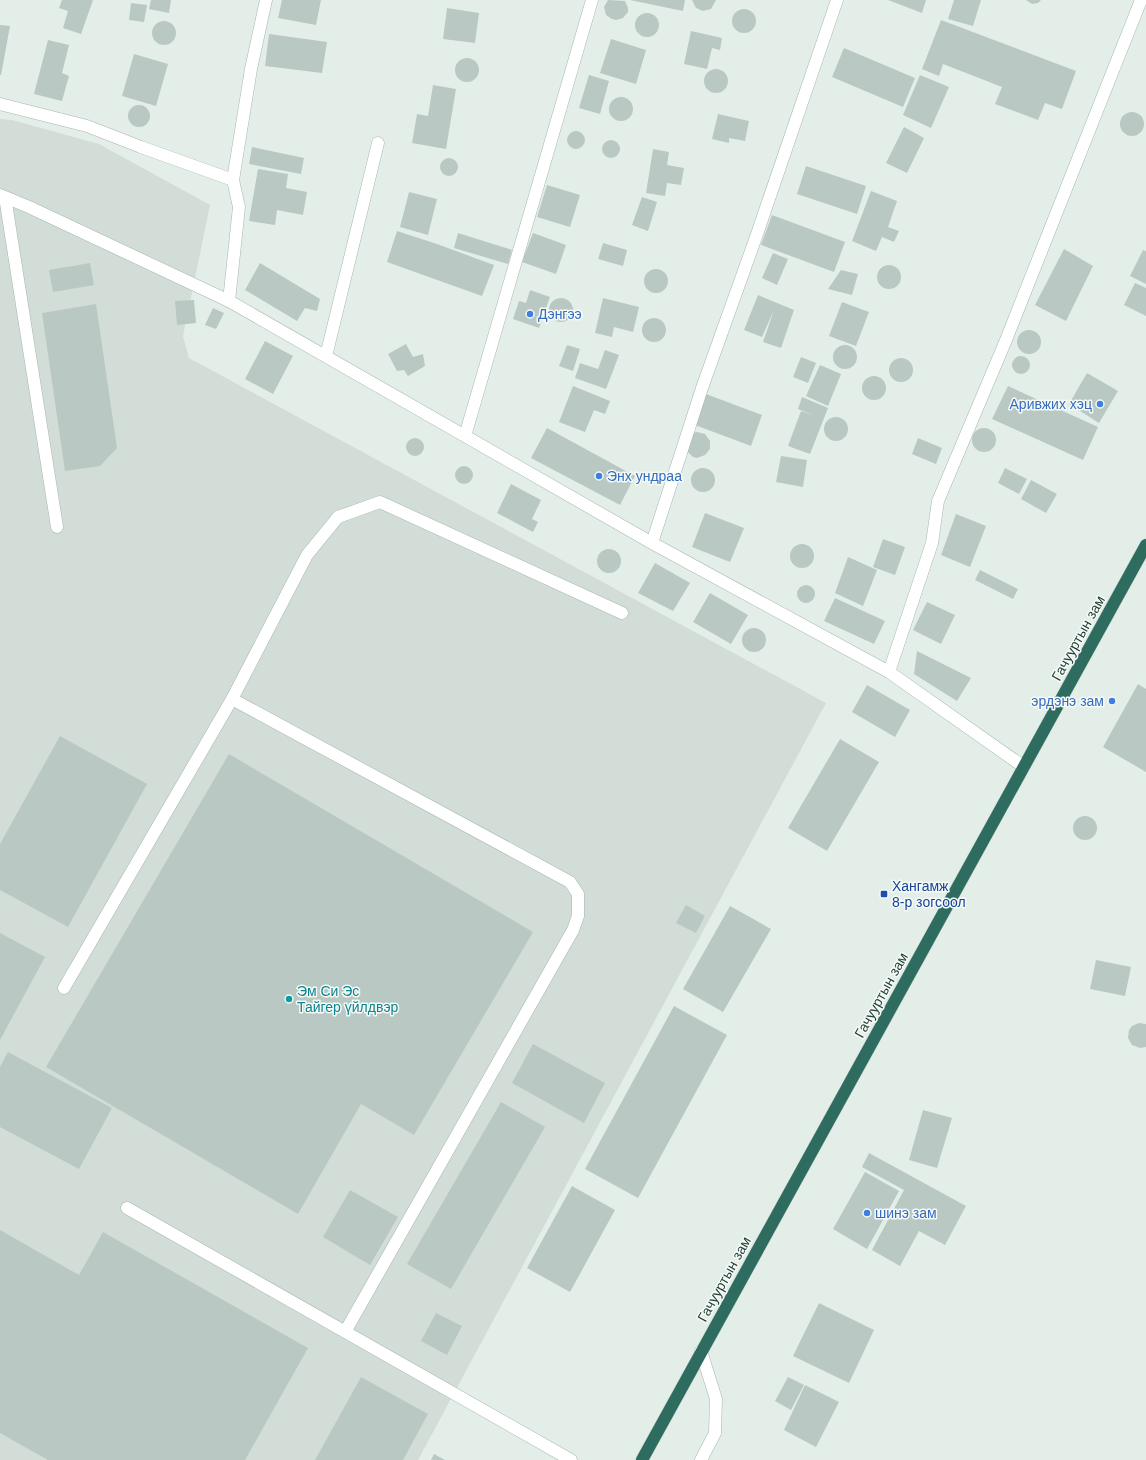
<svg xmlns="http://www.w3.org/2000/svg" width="1146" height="1460" font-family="Helvetica,sans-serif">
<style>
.built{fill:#d2ddd8}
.building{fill:#b9c8c2}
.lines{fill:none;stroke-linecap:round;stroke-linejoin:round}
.lane-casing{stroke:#a6b6b0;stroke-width:13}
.street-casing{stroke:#a6b6b0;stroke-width:13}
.highway-casing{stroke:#c1cac7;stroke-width:13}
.lane{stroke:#fff;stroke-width:12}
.street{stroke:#fff;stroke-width:12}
.highway{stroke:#2f6c60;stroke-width:12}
.shop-dot{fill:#3f7fe0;stroke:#f5faf7;stroke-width:1.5}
.transit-dot{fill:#1a4fb4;stroke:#f5faf7;stroke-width:1.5}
.culture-dot{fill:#0f9aa8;stroke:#f5faf7;stroke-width:1.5}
.labels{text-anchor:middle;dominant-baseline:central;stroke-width:3;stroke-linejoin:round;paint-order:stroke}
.shop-label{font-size:14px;fill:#366cbe;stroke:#f5faf7;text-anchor:start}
.street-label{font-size:14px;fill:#234038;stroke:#f5faf7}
.transit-label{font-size:14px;fill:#164399;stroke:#f5faf7;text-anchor:start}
.culture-label{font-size:14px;fill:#0d838f;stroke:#f5faf7;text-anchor:start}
</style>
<rect width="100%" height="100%" fill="#e4eee9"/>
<!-- built -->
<path class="built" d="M0,119l12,1 87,24 111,61 -27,131 6,22 637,345 -408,757h-418z"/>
<!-- building -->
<path class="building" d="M62,0h31l-12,34 -18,-6 5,-17 -9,-3z
M151,0h20l-2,13 -20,-4z
M282,0h39l-5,25 -38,-7z
M608,0l17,1 3,7v4l-5,6 -7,2 -4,-1 -6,-4 -2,-8z
M630,0h55l-2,11z
M692,0h24l-5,9 -8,2 -7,-3z
M888,0h38l-4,13z
M954,0h27l-8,26 -25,-7z
M1026,0h15l-3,3 -6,1z
M131,3l16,2 -3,17 -15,-2z
M447,8l32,5 -4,30 -32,-4z
M732 21a12 12 0 1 1 24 0a12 12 0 1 1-24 0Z
M635 25a12 12 0 1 1 24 0a12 12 0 1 1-24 0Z
M941,20l135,51 -14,38 -17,-6 -7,17 -43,-16 7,-17 -59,-23 -4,12 -17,-7z
M152 33a12 12 0 1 1 24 0a12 12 0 1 1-24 0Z
M0,25l10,1 -9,49h-1z
M691,31l31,7 -2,12 -8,-2 -5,21 -23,-5z
M269,34l58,8 -5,31 -57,-7z
M611,39l35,11 -10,34 -36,-11z
M48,40l21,5 -7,28 7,3 -7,25 -28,-7z
M844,48l71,30 -12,29 -71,-30z
M134,54l34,10 -12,42 -34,-10z
M455 70a12 12 0 1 1 24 0a12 12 0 1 1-24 0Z
M704 81a12 12 0 1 1 24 0a12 12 0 1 1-24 0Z
M589,75l20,6 -9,33 -21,-6z
M920,75l29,12 -18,41 -28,-13z
M433,85l23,4 -10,60 -34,-6 5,-29 11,2z
M609 109a12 12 0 1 1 24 0a12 12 0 1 1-24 0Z
M128 116a11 11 0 1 1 22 0a11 11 0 1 1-22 0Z
M1120 124a12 12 0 1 1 24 0a12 12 0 1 1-24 0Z
M718,114l31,7 -4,20 -16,-3v5l-17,-4z
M904,127l20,11 -17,35 -21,-10z
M567 140a9 9 0 1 1 18 0a9 9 0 1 1-18 0Z
M602 149a9 9 0 1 1 18 0a9 9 0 1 1-18 0Z
M252,147l52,11 -3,16 -52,-10z
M653,149l16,3 -2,13 17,3 -3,17 -14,-2 -2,13 -19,-3z
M440 167a9 9 0 1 1 18 0a9 9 0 1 1-18 0Z
M806,166l60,20 -9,28 -60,-20z
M258,169l30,5 -2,14 21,4 -4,23 -26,-5 -2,15 -26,-4z
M547,185l33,10 -10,32 -33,-10z
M871,191l26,10 -9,26 11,4 -5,11 -12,-5 -6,14 -24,-10z
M409,192l28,7 -9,36 -28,-8z
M642,197l15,5 -9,29 -16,-6z
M772,215l73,27 -11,30 -73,-27z
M397,231l40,13 57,21 -12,31 -95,-34z
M458,233l54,17 -4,14 -54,-16z
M533,233l33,12 -10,29 -34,-12z
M603,243l24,7 -4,16 -25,-7z
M1064,249l29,17 -27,55 -31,-16z
M1143,250l3,1v33l-16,-8z
M773,253l15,6 -11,26 -15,-7z
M90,263l4,22 -41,7 -4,-22z
M260,263l60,36 -3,12 -12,-3 -8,13 -52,-31z
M877 277a12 12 0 1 1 24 0a12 12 0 1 1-24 0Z
M644 281a12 12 0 1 1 24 0a12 12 0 1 1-24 0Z
M841,270l17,4 -6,21 -24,-6z
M1135,283l11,5v28l-22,-11z
M530,290l20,7 -11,31 -26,-9 6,-18 7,2z
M758,295l36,15 -13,38 -18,-6 11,-32 -12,27 -18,-7z
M549 310a12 12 0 1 1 24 0a12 12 0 1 1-24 0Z
M603,298l36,9 -6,25 -19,-5 -2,10 -17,-4z
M194,300l2,23 -19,2 -2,-24z
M842,302l27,10 -13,34 -27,-10z
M96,304l21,144 -17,18 -35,5 -23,-158z
M213,308l11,5 -8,16 -11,-4z
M642 330a12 12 0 1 1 24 0a12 12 0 1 1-24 0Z
M1017 342a12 12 0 1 1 24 0a12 12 0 1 1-24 0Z
M265,341l28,15 -20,38 -28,-15z
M406,344l7,13 10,-3 2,12 -17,10 -4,-6 -7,1 -9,-17z
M833 357a12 12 0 1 1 24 0a12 12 0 1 1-24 0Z
M567,345l13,4 -7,22 -14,-5z
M605,350l14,5 -13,34 -31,-11 5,-15 18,6z
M1012 365a9 9 0 1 1 18 0a9 9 0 1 1-18 0Z
M801,357l15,6 -8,20 -15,-6z
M889 370a12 12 0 1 1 24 0a12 12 0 1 1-24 0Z
M820,365l21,9 -13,32 -22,-10z
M1087,373l31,18 -19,32 -30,-19z
M862 388a12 12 0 1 1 24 0a12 12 0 1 1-24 0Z
M573,386l37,15 -5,13 -11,-4 -9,22 -26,-10z
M1008,386l90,41 -15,33 -91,-41z
M706,394l56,21 -11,31 -56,-21z
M802,397l26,11 -18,46 -22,-8 13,-35 12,4 -15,-6z
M824 429a12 12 0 1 1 24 0a12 12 0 1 1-24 0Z
M547,428l88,48 -15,29 -89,-47z
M972 440a12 12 0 1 1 24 0a12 12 0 1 1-24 0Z
M697,432l8,2 5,7v8l-5,6 -8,3 -4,-1 -6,-6 5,-18z
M918,438l24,10 -6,16 -24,-10z
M406 447a9 9 0 1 1 18 0a9 9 0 1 1-18 0Z
M781,456l26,4 -4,27 -27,-5z
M455 475a9 9 0 1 1 18 0a9 9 0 1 1-18 0Z
M691 480a12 12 0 1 1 24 0a12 12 0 1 1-24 0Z
M1005,468l22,11 -8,15 -21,-11z
M1031,480l26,14 -11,19 -25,-14z
M511,484l30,16 -9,19 6,3 -5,10 -36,-19z
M705,513l39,15 -14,34 -38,-15z
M956,514l30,12 -16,41 -29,-12z
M883,539l22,8 -10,28 -22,-8z
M790 556a12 12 0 1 1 24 0a12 12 0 1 1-24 0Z
M597 561a12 12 0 1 1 24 0a12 12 0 1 1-24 0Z
M848,557l29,13 -14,36 -28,-13z
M655,563l35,20 -17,28 -35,-18z
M980,570l38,19 -5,10 -38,-19z
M797 594a9 9 0 1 1 18 0a9 9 0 1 1-18 0Z
M710,593l38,22 -17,29 -38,-22z
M835,598l50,23 -11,23 -50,-23z
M927,602l28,13 -14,29 -28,-14z
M742 640a12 12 0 1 1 24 0a12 12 0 1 1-24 0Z
M917,651l54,27 -14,23 -43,-27z
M1138,684l8,5v83l-43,-25z
M867,685l43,25 -15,27 -43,-25z
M60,736l87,48 -79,143 -68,-37v-46z
M840,739l39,23 -52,89 -39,-23z
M229,754l304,178 -119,203 -53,-31 -63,110 -252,-147z
M1073 828a12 12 0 1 1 24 0a12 12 0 1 1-24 0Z
M686,905l19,11 -9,17 -20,-10z
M730,906l41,23 -48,83 -40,-23z
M0,933l45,24 -45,83z
M1096,960l35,7 -6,29 -35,-7z
M674,1006l53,29 -89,163 -53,-29z
M1139,1023l7,1v23l-6,1 -8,-3 -4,-7 1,-8 3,-4z
M533,1044l72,39 -21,40 -72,-40z
M8,1052l104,56 -33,61 -79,-42v-60z
M501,1102l44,25 -94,162 -44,-25z
M923,1110l29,8 -15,50 -28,-8z
M869,1153l97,53 -21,39 -26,-14 -19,35 -28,-16 32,-60 -42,-23z
M865,1172l34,19 -32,58 -34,-20z
M572,1186l43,24 -45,82 -43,-24z
M350,1190l48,27 -28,48 -47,-28z
M0,1230l79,45 24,-43 205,116 -63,112h-197l-48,-27z
M819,1303l55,27 -25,53 -56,-27z
M436,1313l26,13 -15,29 -26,-14z
M361,1377l67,37 -25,46h-88z
M788,1377l16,8 -13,25 -16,-9z
M805,1385l34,17 -23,45 -32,-17z
M434,1454l11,6h-14z"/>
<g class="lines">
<!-- lane casing -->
<g class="lane-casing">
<path id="lane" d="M0,195l29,12 200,94
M5,197l52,330
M232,699l338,183 8,12v22l-5,14 -228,402
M64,988l168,-289 75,-144 31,-38 42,-15 242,111
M127,1208l444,252
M701,1460l14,-27 1,-34 -15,-48"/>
</g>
<!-- street casing -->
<g class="street-casing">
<path id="street" d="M266,0l-15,69 -18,111 6,27 -10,94 423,242 237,129 135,95
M0,104l87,22 54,21 92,33
M326,356l52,-213
M465,436l127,-436
M652,543l50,-155 54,-151 81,-237
M889,672l43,-129 6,-42 68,-161 135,-340"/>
</g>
<!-- highway casing -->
<g class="highway-casing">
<path id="highway" d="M642,1460l504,-915"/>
</g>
<!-- lane -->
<use href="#lane" class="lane"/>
<!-- street -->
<use href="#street" class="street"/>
<!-- highway -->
<use href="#highway" class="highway"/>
</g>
<!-- markers -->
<g class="shop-dot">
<circle cx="530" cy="314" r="4"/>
<circle cx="1100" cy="404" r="4"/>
<circle cx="599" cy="476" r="4"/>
<circle cx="1112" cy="701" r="4"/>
<circle cx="867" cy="1213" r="4"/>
</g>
<rect class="transit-dot" x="880" y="890" width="8" height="8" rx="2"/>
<circle class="culture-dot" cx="289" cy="999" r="4"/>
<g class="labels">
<!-- shop labels -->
<g class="shop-label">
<text x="538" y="314">Дэнгээ</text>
<text x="1092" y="404" text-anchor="end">Аривжих хэц</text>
<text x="607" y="476">Энх ундраа</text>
<text x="1104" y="701" text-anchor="end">эрдэнэ зам</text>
<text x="875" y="1213">шинэ зам</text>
</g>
<!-- street labels -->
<g class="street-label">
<text transform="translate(1078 638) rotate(-61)">Гачууртын зам</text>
<text transform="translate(881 995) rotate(-61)">Гачууртын зам</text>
<text transform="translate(724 1279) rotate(-61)">Гачууртын зам</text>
</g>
<!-- transit labels -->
<g class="transit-label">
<text x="892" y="886">Хангамж<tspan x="892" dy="16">8-р зогсоол</tspan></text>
</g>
<!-- culture labels -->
<g class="culture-label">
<text x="297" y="991">Эм Си Эс<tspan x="297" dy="16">Тайгер үйлдвэр</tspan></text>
</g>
</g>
</svg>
